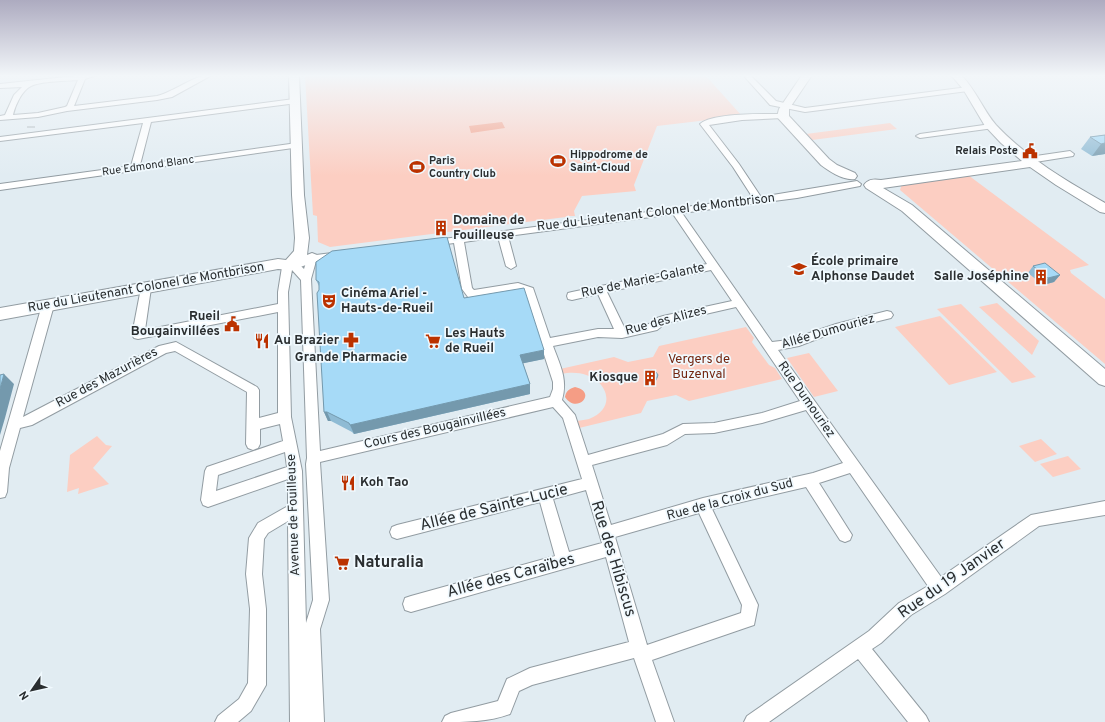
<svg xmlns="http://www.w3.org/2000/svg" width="1105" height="722" font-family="Overpass,sans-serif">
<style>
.green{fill:#fccec2}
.water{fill:#f59d85}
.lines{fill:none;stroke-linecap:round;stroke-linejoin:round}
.street-tunnel{stroke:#bcc6cb;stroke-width:8;stroke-dasharray:8 4;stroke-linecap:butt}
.street-casing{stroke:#929ca2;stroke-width:2}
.secondary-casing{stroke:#929ca2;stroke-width:2}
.street{fill:#fff;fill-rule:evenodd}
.secondary{fill:#fff;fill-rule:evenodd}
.wall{fill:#8fbbd4}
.shaded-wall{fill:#7499ad}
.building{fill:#a6daf7;stroke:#7499ad}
.labels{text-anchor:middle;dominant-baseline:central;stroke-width:3.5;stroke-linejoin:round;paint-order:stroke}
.far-poi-label{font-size:11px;font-weight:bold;fill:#2a2e30;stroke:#f0f9fe;text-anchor:start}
.far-street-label{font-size:11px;fill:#2a2e30;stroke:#f0f9fe}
.street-label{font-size:13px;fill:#2a2e30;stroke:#f0f9fe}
.poi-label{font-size:13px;font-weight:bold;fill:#2a2e30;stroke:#f0f9fe;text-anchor:start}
.park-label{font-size:13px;fill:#72250f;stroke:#f0f9fe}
.near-street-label{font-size:16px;fill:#2a2e30;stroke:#f0f9fe}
.near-poi-label{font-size:16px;font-weight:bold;fill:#2a2e30;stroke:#f0f9fe;text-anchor:start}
</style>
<rect width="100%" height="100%" fill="#e1ecf2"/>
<!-- green -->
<path class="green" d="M305,75h400l37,41 -85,10 -23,59 2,6 -54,5 -8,15 1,5h-8l-1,1 -236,30 -12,-5 -1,-26 -4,-1z
M890,123l7,6 -85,11 -6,-6z
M968,175l121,90 -19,5 1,3 34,26v65l-205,-174 2,-6z
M997,303l42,38 -7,14 -53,-48z
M961,304l75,73 -24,6 -75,-74z
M940,316l57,56 -48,13 -54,-58z
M746,327l8,11 -2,4 17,23 6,3 7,11 -93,22 -13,-6 -29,6 -6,12 -62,15 -2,-7c4,-1 9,-1 12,-2 35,-13 13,-54 -28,-45l-1,-5 54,-12 14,5 25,-5 6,-11z
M809,353l29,38 -24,6 -27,-39z
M97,436l9,9 6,1 -19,22 16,16 -31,10 1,-6 -12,4 3,-37z
M1041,439l16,15 -22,8 -16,-16z
M1068,456l13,13 -28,8 -13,-13z"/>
<!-- water -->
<path class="water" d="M502,122l3,6 -34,5 -2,-7z
M575,387c23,5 2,28 -10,10 1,-6 4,-8 10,-10z"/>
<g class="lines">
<!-- street-tunnel -->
<path class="street-tunnel" d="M31,126v2"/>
<!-- street casing -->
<g class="street-casing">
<path id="street" d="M84,75h13l-12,4 -11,27 83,-10c19,-5 36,-21 55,-21l-40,22 -15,3 -90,11 -29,6 -38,3v-4l5,-1 9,-20 8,-8 -22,1v-4zM78,80l-11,26 -2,1 -27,6 -25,2c2,-9 9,-25 18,-29 11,-5 35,-5 47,-6z
M743,75h7l26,26 29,7 163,-21 4,2 -4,2 -163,21 -35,-7z
M294,99h3v4l-146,19 -11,43 157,-22h3l1,2 -1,2 -300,43v-6l131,-18 12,-43 -143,18v-4z
M766,114h17l4,2 -4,2 -41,2 -33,5 30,39 22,33 96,-16 4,3 -1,2 -63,12 -115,15 90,129 17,-2 47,-16 51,-13 4,1 2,3 -2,3 -53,13 -39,15 -21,4 163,227 90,-62 74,-14v14l-66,11 -94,68 -34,21 -30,28 -9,6 54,67 3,6h-21l-50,-63 -89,63h-25l3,-6 122,-85 30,-28 29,-17 -78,-113 -31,10 33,52 -2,5 -5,2 -5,-2 -34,-53 -94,22 46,96 -4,20 -6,2 -96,33 22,62h-18l-22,-64 -102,27 -13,6 -9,23c-22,8 -44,8 -68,8l3,-6 6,-3 47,-12 9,-22 23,-11 99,-26 -23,-85 -195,55 -6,-2 -2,-6 2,-6 6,-2 144,-40 -15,-54 -143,37 -5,-2 -2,-5 2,-5 5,-2 185,-46 -19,-61 -10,-11 -233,55 9,138 -9,29 4,93h-34l-2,-201 -20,12 -4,6 -2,35 4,35v76l-15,26 -13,11h-23l3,-6 21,-17 9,-16 2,-74 -4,-35 3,-36 9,-15 30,-17v-27l-80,28 -5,-2 -2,-5 4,-29 2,-4 76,-26 -3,-17 -20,5v15l-2,4 -5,2 -5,-2 -2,-4 1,-52 -72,-41 -9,2 -134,72 -12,3 -11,40 -2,24 -2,5 -5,1v-47l42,-146 2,-3h8l2,3 -31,112 136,-71 17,-4 81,45 2,3v28l19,-5v-101l-140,27 -4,-1 -2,-3 9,-47 1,-3h8l1,3 -6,42 133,-26v-12l4,-25 10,-5 9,4 3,3 4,-13 32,-4 4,1 1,2 -1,2 -28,4 -5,18 9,172 230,-54 3,-8v-7l-29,-89 -7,-2 -45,7 -4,-1 -6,-8 -8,-46 -22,3 -5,-3 1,-2 325,-43 -20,-31 -33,-43c11,-10 51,-10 66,-10zM673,214l34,50 -135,28 -4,1 -1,3 1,3 4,1 26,-6 16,35h-16l-48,9 -17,-50 -15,-5 -44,7 -2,-2 -8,-46 34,-5 8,29 5,3 5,-3 -8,-30zM292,270l9,10 6,178 -1,6 7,136 -7,23 -4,-152 -11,-54 -3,-125zM711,270l21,31 -69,15 -9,3 -5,5 -24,5 -18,-37zM736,307l64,94 -38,12 -48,10 -31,1 -20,10 -75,21 -13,-40 -13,-15c6,-21 -2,-35 -9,-54l45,-9 24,1 35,-8 9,-7zM806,410l37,53 -30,10 -110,25 -92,27 -19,-60 75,-20 18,-11 29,-1 48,-10zM285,452l2,15 -71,24 2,-16zM586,490l16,53 -33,9 -16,-53zM699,513l43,92 -1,8 -94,32 -32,-108z
M991,124h3v4l-74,10 -4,-2 4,-2z
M1070,151l4,3 -1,2 -44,7 -4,-3 4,-3z"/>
</g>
<!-- secondary casing -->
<g class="secondary-casing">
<path id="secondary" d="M289,75h10l5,120 5,43 -2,17 5,-2 5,2 2,3 -2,3 -25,9 -14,-1 -278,51v-12l278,-49 8,1 8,-9 1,-13 -3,-43z
M802,75h10l-23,34v7l40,43 8,6 18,8 2,3 -2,3c-11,2 -26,-8 -34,-14l-44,-48 2,-8z
M951,75h10c15,15 22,35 35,50 31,33 70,56 109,78v10l-5,-1 -44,-27 -26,-18 -147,21 29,17 193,164v17l-6,-2 -197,-173 -36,-23 -2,-3c4,-6 10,-6 17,-5l141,-19 -21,-18 -16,-17 -22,-37z"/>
</g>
<!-- street -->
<use href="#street" class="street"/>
<!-- secondary -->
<use href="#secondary" class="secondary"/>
</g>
<!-- wall -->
<path class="wall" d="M1105,135v19l-13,2 -11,-7 9,-12z
M1033,266l27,9 -6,7 -11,3 -15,-12z
M316,280l148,18 80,61 -21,4 7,21v10l-176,40 -2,-2 -21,-11h-3l-4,-9 -5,-122v-4z
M645,374l13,1 -1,4 -2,3 -5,1 -4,-2 -2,-3z"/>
<!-- shaded-wall -->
<path class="shaded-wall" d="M1105,143v11l-13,2 9,-12z
M1060,275l-6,7 -11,3 5,-7z
M544,350v9l-24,5v-9z
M4,374l10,10 -9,34 -5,17v-46z
M658,375l-1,4 -2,3 -5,1 1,-3z
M530,384v10l-176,40 -4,-9z
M324,412h3l4,9h-3z"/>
<!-- building -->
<path class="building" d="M1105,135v8l-4,1 -11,-7z
M447,237l17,61 60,-10 20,62 -24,5 10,29 -180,41 -1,-2 -22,-11h-3l-7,-119 2,-3v-8l-3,-2v-18l16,-11z
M1045,263l15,12 -12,3 -15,-12z
M651,370l5,2 2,3 -2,4 -5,1 -4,-2 -2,-4 1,-3z
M4,374l-4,15v-14z"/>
<!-- sky -->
<linearGradient id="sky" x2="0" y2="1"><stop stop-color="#adabc0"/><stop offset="0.43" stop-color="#f2f6f9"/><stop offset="1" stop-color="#f2f6f9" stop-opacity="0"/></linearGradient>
<rect width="1105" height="176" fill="url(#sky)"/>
<!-- icons -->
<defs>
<g id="civic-bare" transform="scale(1.2)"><path d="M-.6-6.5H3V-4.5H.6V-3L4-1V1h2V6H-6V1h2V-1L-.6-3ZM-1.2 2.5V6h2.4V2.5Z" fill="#bb3200" stroke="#f0f9fe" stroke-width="2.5" paint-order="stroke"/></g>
<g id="stadium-bare" transform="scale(1.2)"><path d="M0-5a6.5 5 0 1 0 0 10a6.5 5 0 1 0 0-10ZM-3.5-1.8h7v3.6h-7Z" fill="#bb3200" stroke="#f0f9fe" stroke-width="2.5" paint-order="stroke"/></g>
<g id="building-bare" transform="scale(1.2)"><path d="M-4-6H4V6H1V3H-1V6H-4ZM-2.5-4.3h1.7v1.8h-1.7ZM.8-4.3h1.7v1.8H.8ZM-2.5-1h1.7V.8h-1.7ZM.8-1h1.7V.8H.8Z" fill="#bb3200" stroke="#f0f9fe" stroke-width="2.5" paint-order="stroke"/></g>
<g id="school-bare" transform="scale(1.2)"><path d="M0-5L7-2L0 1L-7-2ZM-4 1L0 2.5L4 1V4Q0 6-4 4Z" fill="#bb3200" stroke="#f0f9fe" stroke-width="2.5" paint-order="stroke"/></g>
<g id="theatre-bare" transform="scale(1.2)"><path d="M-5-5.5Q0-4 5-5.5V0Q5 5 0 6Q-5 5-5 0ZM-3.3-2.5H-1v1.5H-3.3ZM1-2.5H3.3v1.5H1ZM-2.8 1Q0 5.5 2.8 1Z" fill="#bb3200" stroke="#f0f9fe" stroke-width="2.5" paint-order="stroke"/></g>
<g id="pharmacy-bare" transform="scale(1.2)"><path d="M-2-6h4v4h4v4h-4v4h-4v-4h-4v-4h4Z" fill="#bb3200" stroke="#f0f9fe" stroke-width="2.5" paint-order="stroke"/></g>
<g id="restaurant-bare" transform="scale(1.2)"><path d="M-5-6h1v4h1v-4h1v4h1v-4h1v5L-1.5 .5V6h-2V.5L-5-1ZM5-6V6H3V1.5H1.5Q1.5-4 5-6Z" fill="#bb3200" stroke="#f0f9fe" stroke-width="2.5" paint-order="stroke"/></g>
<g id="supermarket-bare" transform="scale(1.2)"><path d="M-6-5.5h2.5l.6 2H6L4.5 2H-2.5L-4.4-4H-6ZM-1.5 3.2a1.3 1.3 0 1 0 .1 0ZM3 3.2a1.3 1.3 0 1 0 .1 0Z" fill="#bb3200" stroke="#f0f9fe" stroke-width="2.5" paint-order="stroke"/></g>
</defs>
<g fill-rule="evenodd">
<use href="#civic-bare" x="1030" y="151"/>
<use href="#stadium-bare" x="558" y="161"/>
<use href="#stadium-bare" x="417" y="167"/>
<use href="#building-bare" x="441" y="228"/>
<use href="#school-bare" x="799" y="269"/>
<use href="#building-bare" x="1041" y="277"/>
<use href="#theatre-bare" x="329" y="301"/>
<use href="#civic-bare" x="232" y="324"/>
<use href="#pharmacy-bare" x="351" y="340"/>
<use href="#restaurant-bare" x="262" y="341"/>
<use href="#supermarket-bare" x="433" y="341"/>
<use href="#building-bare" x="650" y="378"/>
<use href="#restaurant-bare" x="348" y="483"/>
<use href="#supermarket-bare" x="342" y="563"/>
</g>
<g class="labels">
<!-- far-poi labels -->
<g class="far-poi-label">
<text x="1018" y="151" text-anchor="end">Relais Poste</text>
<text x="570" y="155">Hippodrome de<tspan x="570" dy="13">Saint-Cloud</tspan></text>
<text x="429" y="161">Paris<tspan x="429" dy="13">Country Club</tspan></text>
</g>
<!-- far-street labels -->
<g class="far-street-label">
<text transform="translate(148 166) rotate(-8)">Rue Edmond Blanc</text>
</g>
<!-- street labels -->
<g class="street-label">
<text transform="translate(656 213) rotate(-7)">Rue du Lieutenant Colonel de Montbrison</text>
<text transform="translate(643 281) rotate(-12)">Rue de Marie-Galante</text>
<text transform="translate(146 288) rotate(-10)">Rue du Lieutenant Colonel de Montbrison</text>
<text transform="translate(666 321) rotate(-15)">Rue des Alizes</text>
<text transform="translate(828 332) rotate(-16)">Allée Dumouriez</text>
<text transform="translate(107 378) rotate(-28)">Rue des Mazurières</text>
<text transform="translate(806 400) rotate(55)">Rue Dumouriez</text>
<text transform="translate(435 429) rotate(-13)">Cours des Bougainvillées</text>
<text transform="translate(730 500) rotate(-15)">Rue de la Croix du Sud</text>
<text transform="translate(294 515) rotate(-92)">Avenue de Fouilleuse</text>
</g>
<!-- poi labels -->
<g class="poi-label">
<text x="453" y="221">Domaine de<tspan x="453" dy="15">Fouilleuse</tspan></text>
<text x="811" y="262">École primaire<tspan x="811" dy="15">Alphonse Daudet</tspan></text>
<text x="1029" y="277" text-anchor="end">Salle Joséphine</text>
<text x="341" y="294">Cinéma Ariel -<tspan x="341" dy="15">Hauts-de-Rueil</tspan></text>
<text x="220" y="317" text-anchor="end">Rueil<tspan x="220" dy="15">Bougainvillées</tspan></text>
<text x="445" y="334">Les Hauts<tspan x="445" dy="15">de Rueil</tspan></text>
<text x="274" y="341">Au Brazier</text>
<text x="351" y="358" text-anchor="middle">Grande Pharmacie</text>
<text x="638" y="378" text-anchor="end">Kiosque</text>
<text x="360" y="483">Koh Tao</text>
</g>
<!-- park labels -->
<g class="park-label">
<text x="699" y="360">Vergers de<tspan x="699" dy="15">Buzenval</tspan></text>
</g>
<!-- near-street labels -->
<g class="near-street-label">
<text transform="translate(494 508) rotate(-14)">Allée de Sainte-Lucie</text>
<text transform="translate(613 559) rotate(73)">Rue des Hibiscus</text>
<text transform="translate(511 576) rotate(-15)">Allée des Caraïbes</text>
<text transform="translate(952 579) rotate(-35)">Rue du 19 Janvier</text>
</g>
<!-- near-poi labels -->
<g class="near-poi-label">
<text x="354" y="563">Naturalia</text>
</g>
</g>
<!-- north arrow -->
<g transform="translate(32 690) rotate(236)" stroke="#f0f9fe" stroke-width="3" paint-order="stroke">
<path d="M0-3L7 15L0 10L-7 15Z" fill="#2a2e30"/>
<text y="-6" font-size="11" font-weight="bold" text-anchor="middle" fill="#2a2e30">N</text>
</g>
</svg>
